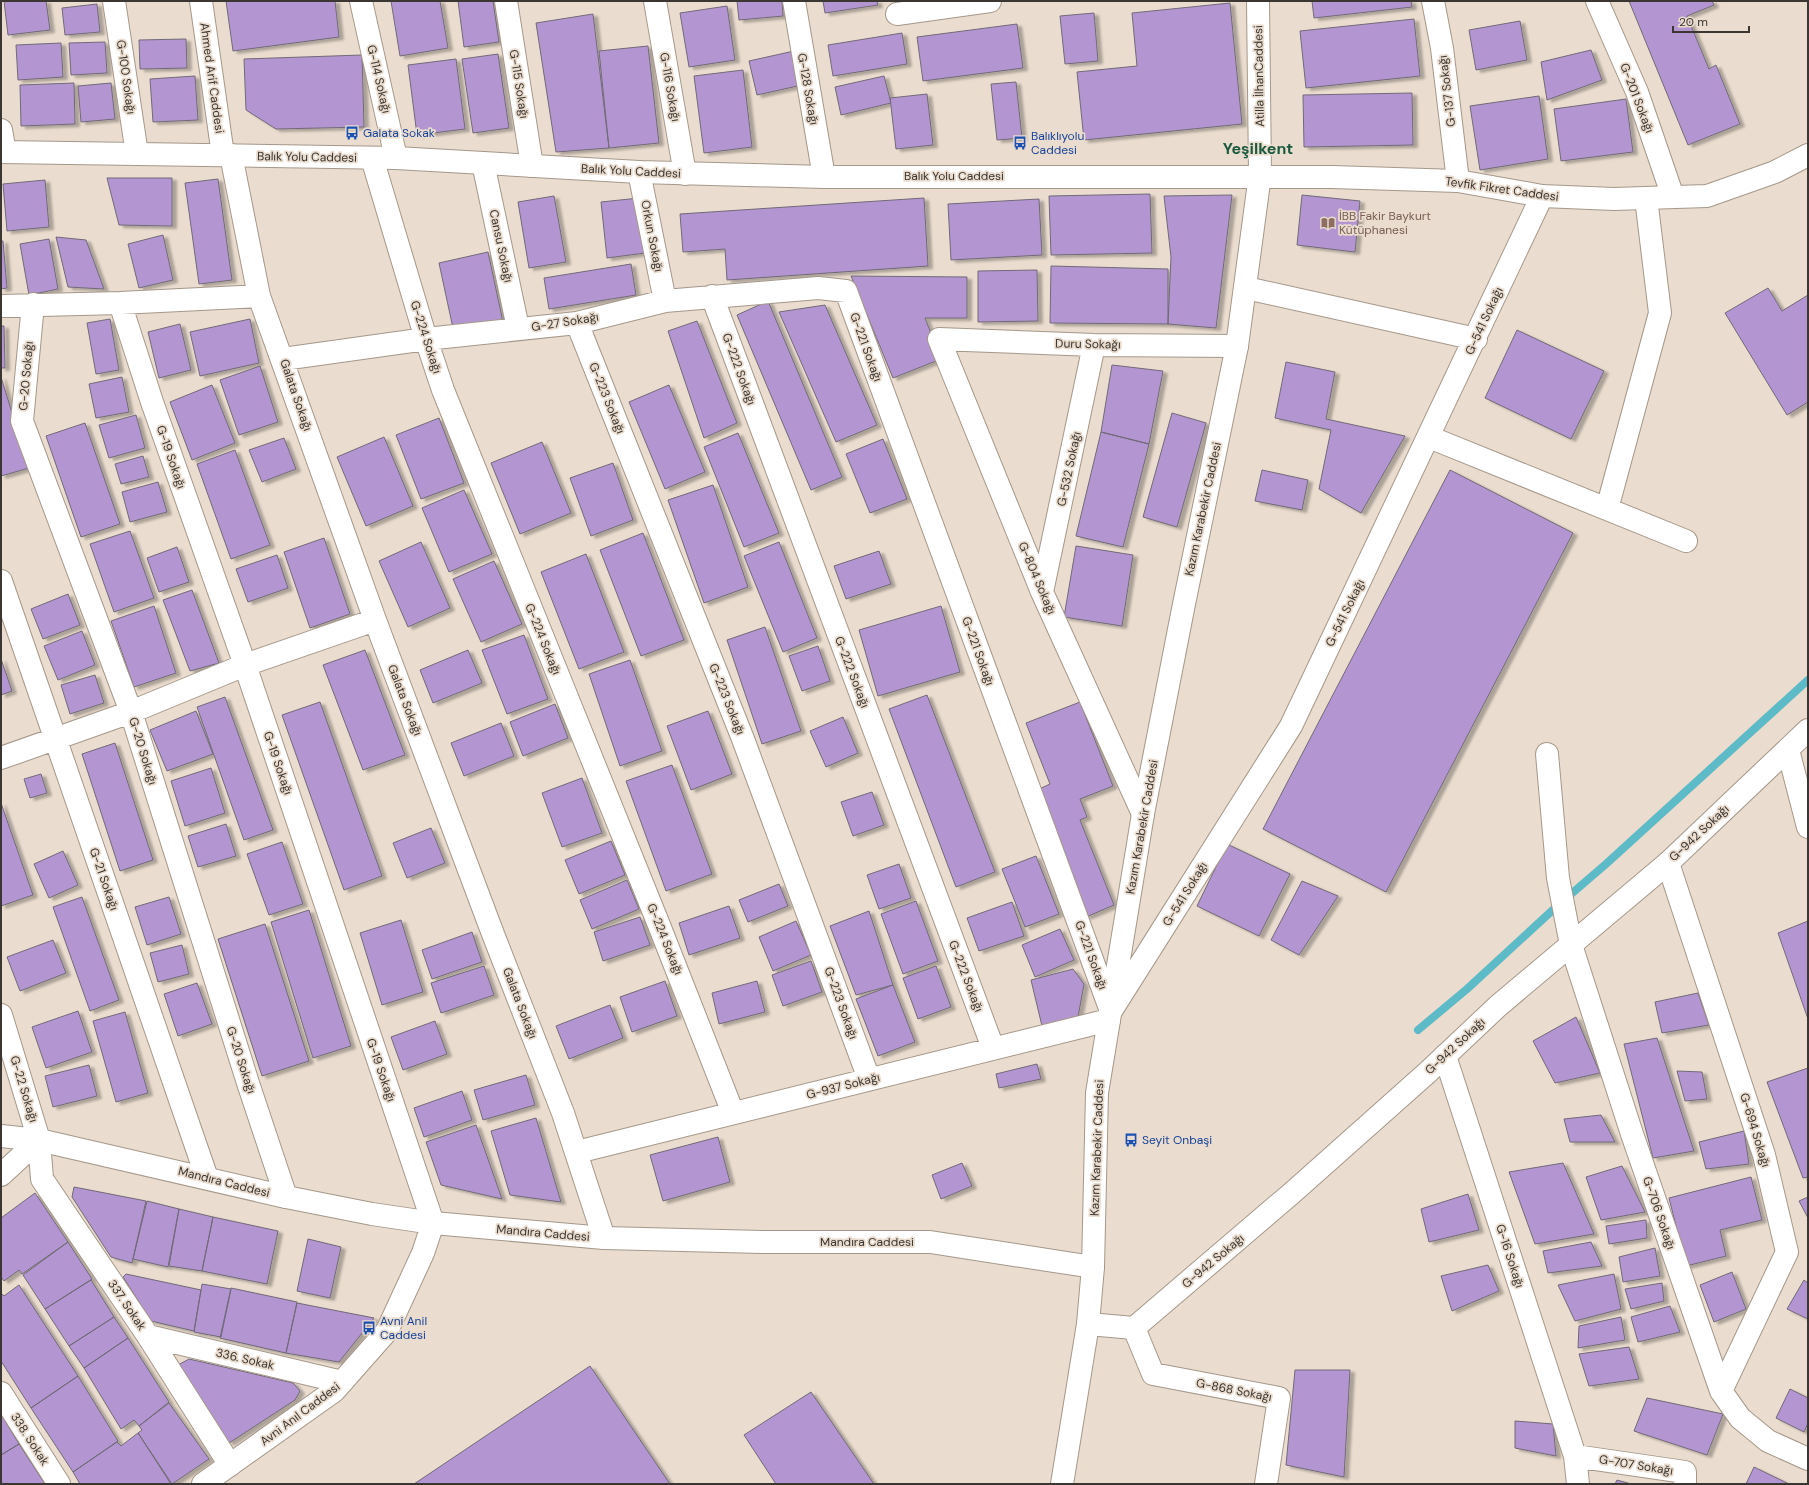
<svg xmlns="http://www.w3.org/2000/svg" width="1809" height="1485" font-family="'DM Sans',sans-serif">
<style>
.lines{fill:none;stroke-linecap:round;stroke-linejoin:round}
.stream{stroke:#5dbac7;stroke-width:8}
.building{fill:#b396d1;stroke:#716978;filter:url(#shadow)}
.minor-casing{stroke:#a5988a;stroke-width:24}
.tertiary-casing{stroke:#a5988a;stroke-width:24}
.secondary-casing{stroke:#a5988a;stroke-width:24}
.primary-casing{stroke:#a5988a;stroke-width:24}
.minor{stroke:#fff;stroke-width:22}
.tertiary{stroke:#fff;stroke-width:22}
.secondary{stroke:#fff;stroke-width:22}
.primary{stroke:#fff;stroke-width:22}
.labels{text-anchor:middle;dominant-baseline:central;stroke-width:3.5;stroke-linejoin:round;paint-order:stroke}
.street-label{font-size:12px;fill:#3b3631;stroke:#eadcce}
.transit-label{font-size:12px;fill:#164399;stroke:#eadcce;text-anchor:start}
.education-label{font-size:12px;fill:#785e54;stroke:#eadcce;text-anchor:start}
.district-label{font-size:16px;font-weight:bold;fill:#1b5a3e;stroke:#eadcce}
</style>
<defs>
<filter id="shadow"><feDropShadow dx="4.5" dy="2.5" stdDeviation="1" flood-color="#0004"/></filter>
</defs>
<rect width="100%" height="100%" fill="#eadcce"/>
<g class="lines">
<!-- stream -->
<path class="stream" d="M1418,1030l49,-41 89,-82 50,-43 202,-184"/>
</g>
<!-- building -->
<path class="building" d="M4,1h42l4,29 -42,5z
M226,1h109l4,36 -106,14z
M391,1h49l8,47 -48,8z
M458,1h35l6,41 -35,5z
M737,1h45l1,15 -44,4z
M823,1h54l1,4 -53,8z
M1312,1h99l1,6 -98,11z
M1629,1h83l2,4 -27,11 22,53 7,-4 24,59 -52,21z
M1230,3l12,121 -158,16 -7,-68 60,-6 -5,-53z
M97,4l3,28 -35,3 -3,-27z
M727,6l8,54 -46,7 -9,-54z
M1094,13l4,48 -33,3 -5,-48z
M593,14l16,134 -53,4 -20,-129z
M1414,19l6,57 -114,12 -6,-57z
M1520,21l7,39 -51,10 -7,-40z
M1017,24l6,44 -100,13 -6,-44z
M902,33l5,31 -74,12 -5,-31z
M186,39l1,29 -47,1 -1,-29z
M105,42l2,31 -36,2 -2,-32z
M61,43l2,34 -45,3 -2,-35z
M648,46l11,97 -50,5 -10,-97z
M1591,50l11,30 -55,20 -6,-38z
M794,51l8,34 -45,10 -8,-34z
M498,54l11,74 -36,5 -11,-74z
M362,55l2,72 -88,2 -30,-19 -2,-51z
M456,59l9,70 -48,6 -9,-70z
M743,70l9,77 -48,6 -10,-77z
M195,76l3,44 -45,2 -3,-43z
M884,76l7,27 -50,12 -6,-28z
M1016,82l6,56 -25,2 -6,-56z
M74,83l1,41 -54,2 -1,-41z
M111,83l4,36 -34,3 -3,-36z
M1412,93l1,52 -109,2 -1,-52z
M927,94l6,51 -37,4 -6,-51z
M1539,96l9,63 -68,11 -10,-64z
M1626,99l7,53 -72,9 -7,-52z
M107,178h65v48l-53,-1z
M218,179l14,101 -33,4 -14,-101z
M45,180l4,47 -42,4 -4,-47z
M1150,194l2,59 -101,2 -2,-59z
M1232,195l-16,133 -48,-4 3,-67 -7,-61z
M1302,195l58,6 -5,51 -58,-7z
M554,196l12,66 -37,6 -11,-66z
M639,198l6,55 -38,5 -6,-56z
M924,198l4,68 -201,14 -2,-31 -42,3 -3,-38z
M1039,199l3,56 -91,5 -3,-56z
M163,235l10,45 -34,8 -11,-44z
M56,237l30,3 18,49 -36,-2z
M49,239l9,50 -29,6 -9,-51z
M1,241h2l4,47 -6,1z
M488,252l15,70 -49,11 -15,-70z
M631,264l5,31 -87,14 -5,-31z
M1051,266l117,3v55l-118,-1z
M1037,270l1,51 -60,1v-51z
M851,276l116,1v41h-42l16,41 -48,19z
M1768,288l14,23 26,-16v107l-21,13 -62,-102z
M768,301l74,176 -31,13 -74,-175z
M825,305l52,120 -41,17 -57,-130z
M110,319l9,51 -23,4 -9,-51z
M250,319l9,44 -59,13 -10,-44z
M697,321l40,102 -33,15 -36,-107z
M180,324l11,46 -32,8 -11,-46z
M1,326h3l1,42h-4z
M1517,330l87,41 -33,68 -86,-41z
M1286,362l49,10 -9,47 79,17 -44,77 -42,-24 12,-59 -56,-12z
M1112,365l51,6 -14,73 -48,-12z
M260,366l18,56 -39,13 -19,-55z
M1,377l28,91 -28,8z
M122,377l7,35 -33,6 -7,-34z
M212,385l23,58 -43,17 -22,-58z
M669,385l36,87 -40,17 -36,-87z
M1172,413l34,10 -29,104 -34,-10z
M136,415l9,33 -36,10 -10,-33z
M439,418l25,65 -43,16 -25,-64z
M85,423l35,101 -39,13 -35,-101z
M1101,432l48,12 -26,103 -47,-11z
M738,433l41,100 -35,14 -40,-100z
M384,437l29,69 -47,20 -29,-69z
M284,438l12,31 -34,13 -13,-32z
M883,439l24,60 -37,14 -24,-59z
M542,442l29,71 -51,21 -29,-71z
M235,450l35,95 -39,14 -34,-95z
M143,456l6,21 -28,7 -6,-20z
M613,463l20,57 -42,16 -21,-58z
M1262,470l46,10 -6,30 -47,-9z
M1450,470l123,63 -187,359 -123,-63z
M158,482l9,30 -37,10 -8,-30z
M713,485l35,102 -44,16 -36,-103z
M464,490l28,64 -43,18 -27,-64z
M130,531l24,67 -40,14 -24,-68z
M643,533l41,107 -43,16 -41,-106z
M324,538l26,76 -40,14 -26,-76z
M421,542l29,66 -42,19 -29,-66z
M779,542l38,96 -34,14 -39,-96z
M1076,546l57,9 -11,71 -58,-9z
M177,547l12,35 -30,10 -12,-34z
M879,551l12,33 -45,15 -12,-33z
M586,554l38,98 -45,17 -38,-97z
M277,555l11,33 -40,14 -12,-33z
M494,561l28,63 -41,18 -28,-63z
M192,590l27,73 -29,8 -27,-71z
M68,594l12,31 -37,14 -12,-30z
M154,606l22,67 -42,14 -23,-66z
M941,606l19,66 -82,24 -19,-66z
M765,627l36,104 -39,13 -35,-104z
M82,631l13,34 -37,15 -14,-34z
M524,635l24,64 -41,15 -25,-64z
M818,646l12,35 -28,10 -13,-35z
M365,650l40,105 -42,15 -40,-105z
M468,650l14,33 -49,20 -13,-33z
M1,659l11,32 -11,4z
M630,660l32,91 -42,15 -31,-92z
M95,675l9,28 -34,11 -9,-29z
M927,695l68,177 -39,15 -67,-178z
M225,697l48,133 -29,10 -47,-133z
M320,702l62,174 -38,14 -62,-175z
M1080,702l33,84 -33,13 7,18 -7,3 34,85 -28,12 -51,-126 15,-7 -24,-61z
M555,704l13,34 -45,18 -13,-34z
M196,711l17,43 -46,17 -17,-41z
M708,711l24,63 -41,16 -24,-64z
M843,717l15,36 -32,14 -16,-36z
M501,723l13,33 -50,20 -13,-33z
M115,743l38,117 -33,11 -38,-117z
M672,765l40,109 -46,17 -40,-110z
M211,768l14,45 -40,13 -14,-45z
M41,774l6,19 -17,5 -6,-19z
M582,778l20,55 -40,14 -20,-54z
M872,792l12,33 -31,11 -12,-34z
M1,803l32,92 -32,11z
M226,824l10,32 -38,11 -10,-31z
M431,828l14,35 -38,15 -14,-35z
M611,841l14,34 -46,19 -14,-34z
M282,842l21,62 -34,11 -22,-61z
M1227,844l63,30 -31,62 -62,-30z
M63,851l15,34 -29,13 -15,-34z
M1036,856l23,58 -34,13 -23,-58z
M899,864l12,34 -32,11 -12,-34z
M627,880l12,29 -47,20 -12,-29z
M1302,881l36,15 -39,59 -28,-15z
M779,884l9,22 -40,16 -9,-22z
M82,897l37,103 -29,11 -37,-104z
M169,897l12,37 -34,11 -12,-38z
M916,901l22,60 -35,13 -22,-60z
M1012,902l12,34 -45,15 -12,-33z
M729,906l11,32 -51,17 -10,-32z
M309,910l42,136 -38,12 -42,-136z
M869,911l24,74 -37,10 -26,-69z
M640,917l10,28 -47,16 -9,-29z
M401,920l22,72 -41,13 -22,-72z
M796,921l15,34 -38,16 -14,-34z
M1808,921v98l-30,-86z
M265,924l44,137 -47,15 -44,-137z
M1060,929l14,31 -39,17 -13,-32z
M472,932l10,30 -50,17 -10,-29z
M53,940l13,33 -46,18 -13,-34z
M182,945l7,29 -31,8 -8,-29z
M811,961l11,31 -39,14 -11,-31z
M484,966l10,29 -53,18 -10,-30z
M936,966l15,41 -33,12 -15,-41z
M1073,969l11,15 -6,33 -36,9 -11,-46z
M665,981l12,35 -45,16 -12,-35z
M757,981l8,31 -46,12 -7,-31z
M197,983l15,41 -34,12 -14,-42z
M893,985l22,57 -37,14 -22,-57z
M1698,993l11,32 -47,8 -7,-31z
M610,1005l13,33 -54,21 -13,-33z
M78,1011l14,41 -46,16 -14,-41z
M125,1012l23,81 -32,9 -23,-81z
M1576,1017l24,56 -45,10 -22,-42z
M435,1021l12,33 -44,16 -12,-33z
M1657,1038l37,113 -41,7 -29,-114z
M1037,1064l4,15 -42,9 -3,-14z
M89,1065l8,31 -44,11 -8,-31z
M1808,1068v109l-5,1 -36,-96z
M1677,1071l25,1 5,27 -22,2z
M526,1075l9,30 -52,15 -9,-30z
M462,1091l10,29 -48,17 -10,-29z
M1601,1115l14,27h-45l-6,-23z
M536,1118l25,84 -51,-7 -19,-64z
M476,1125l26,74 -61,-14 -15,-43z
M1744,1131l5,33 -43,5 -7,-27z
M718,1137l12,45 -67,19 -13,-46z
M962,1163l10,23 -31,13 -9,-24z
M1563,1163l31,71 -59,10 -26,-72z
M1622,1166l23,46 -44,8 -15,-43z
M1751,1177l11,43 -42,10 6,26 -40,10 -17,-68z
M74,1187l72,14 -14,62 -21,-6 -39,-60z
M35,1193l33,49 -46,32 -3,-4 -15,11 -3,-4v-59z
M1468,1194l11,36 -50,12 -8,-33z
M1808,1197v21l-9,-17z
M147,1201l32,8 -11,58 -35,-8z
M179,1209l34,8 -11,54 -33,-5z
M213,1217l65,14 -11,53 -65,-13z
M1646,1220l1,18 -38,6 -3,-18z
M308,1239l33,8 -11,51 -33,-7z
M68,1242l24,37 -47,30 -22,-34z
M1591,1242l11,24 -54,7 -5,-22z
M1655,1248l5,28 -37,6 -4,-25z
M1488,1265l11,26 -47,20 -11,-35z
M1732,1272l14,37 -32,13 -14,-37z
M126,1274l75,16 -7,41 -43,-10 -28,-44z
M1614,1274l7,35 -46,12 -17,-36z
M91,1280l23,37 -45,29 -24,-37z
M1804,1280l4,3v36l-21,-10z
M1662,1283l2,18 -33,8 -6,-20z
M202,1284l29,5 -10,48 -27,-5z
M19,1285l59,91 -47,32 -30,-47v-68l3,3z
M231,1288l66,14 -11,51 -66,-15z
M297,1303l77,15 -35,44 -53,-9z
M1670,1306l10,26 -42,10 -7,-25z
M114,1317l14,21 -44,30 -15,-22z
M1621,1317l4,23 -47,8 1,-22z
M128,1338l41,64 -30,24 -5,-6 -13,9 -37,-61z
M1629,1347l10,32 -50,7 -10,-32z
M189,1359l104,24 7,8 -5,9 -66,43 -51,-78z
M590,1366l80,118h-256z
M1295,1370h55l-6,107 -58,-12z
M78,1376l40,65 -45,31 -42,-64z
M1790,1389l18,9v25l-4,9 -28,-14z
M811,1392l63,92h-98l-32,-49z
M1647,1398l76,16 -16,41 -73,-24z
M169,1403l40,56 -37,25 -34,-51 4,-3 -3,-4z
M1,1414l18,30 -18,11z
M1515,1421l38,3 3,32 -41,-8z
M138,1433l33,51h-91l-7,-12 44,-30 4,4z
M19,1444l26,40h-44v-29z
M1754,1467l35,17h-43z
M1617,1480l14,4h-16z"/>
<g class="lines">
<!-- minor casing -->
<g class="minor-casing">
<path id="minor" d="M114,1l23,153
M361,1l35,157
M506,1l26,165
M655,1l30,173
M794,1l30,176
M1433,1l9,47 16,133
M1597,1l40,91 36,105
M897,14l93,-13
M1,130l4,22
M231,155l28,141 116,324 118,314 70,179 41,125
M372,158l54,181 17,51 216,535 74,188
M483,163l35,165
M639,172l26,129
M1246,288l230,51
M712,296l281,752
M120,303l32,99 93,263 188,558
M33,304l-11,117 109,291 117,371 38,114
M1,306l119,-3 139,-7
M577,323l166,416 126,340
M283,359l143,-20 151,-16 88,-22 153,-13 28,3 265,720
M1429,437l257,104
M1607,509l53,-196 -14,-115
M1,581l206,597
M1042,592l52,-247
M1788,750l20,77
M1547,754l11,124 13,67 61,189 89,257 19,27 28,23 40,18
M1,758l130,-46 114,-47 130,-45
M1143,814l-101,-222 -103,-253 155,6 143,1
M1668,863l96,292 23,97 -66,139
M1111,1011l180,-285 251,-530
M1,1015l38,125 3,39 106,157 82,129
M1445,1056l130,400 3,28
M577,1152l532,-132
M1,1175l38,-35
M1134,1328l19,46 126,24 -13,86
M148,1336l194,46
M1,1393l58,91
M1575,1456l110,16v12"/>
</g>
<!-- tertiary casing -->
<g class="tertiary-casing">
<path id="tertiary" d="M201,1l22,154
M1,1136l38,4 247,57 86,17 61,9 171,15 158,4h168l163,25
M1088,1324l46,4 158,-135 136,-121 70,-66 170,-143 140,-133
M203,1484l131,-93 53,-60 36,-78 10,-30"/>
</g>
<!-- secondary casing -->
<g class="secondary-casing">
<path id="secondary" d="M1258,1l2,174
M1,152l395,6 243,14 185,5h508l126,4 84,15 72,3 93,-3 68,-24 33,-17"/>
</g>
<!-- primary casing -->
<g class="primary-casing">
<path id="primary" d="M1062,1484l26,-160 5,-57 4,-174 46,-279 40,-205 54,-263 23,-171"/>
</g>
<!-- minor -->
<use href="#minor" class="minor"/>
<!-- tertiary -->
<use href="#tertiary" class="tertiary"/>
<!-- secondary -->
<use href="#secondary" class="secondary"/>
<!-- primary -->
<use href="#primary" class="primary"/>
</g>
<!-- icons -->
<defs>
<g id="bus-bare" transform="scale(1.08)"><path d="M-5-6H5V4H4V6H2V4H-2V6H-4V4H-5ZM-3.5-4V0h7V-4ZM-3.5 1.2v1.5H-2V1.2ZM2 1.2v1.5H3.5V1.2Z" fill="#1a4fb4" stroke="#eadcce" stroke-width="2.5" paint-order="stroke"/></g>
<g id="library-bare" transform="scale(1.08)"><path d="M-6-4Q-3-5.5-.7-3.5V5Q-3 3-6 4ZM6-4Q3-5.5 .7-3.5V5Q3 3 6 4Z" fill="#8d6e63" stroke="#eadcce" stroke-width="2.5" paint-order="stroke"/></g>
</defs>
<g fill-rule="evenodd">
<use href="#bus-bare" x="352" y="133"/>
<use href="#bus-bare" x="1020" y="143"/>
<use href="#library-bare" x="1328" y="223"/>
<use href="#bus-bare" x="1131" y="1140"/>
<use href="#bus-bare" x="369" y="1328"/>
</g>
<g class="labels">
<!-- street labels -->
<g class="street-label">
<text transform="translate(1259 76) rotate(-91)">Atilla İlhanCaddesi</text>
<text transform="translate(126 77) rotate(82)">G-100 Sokağı</text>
<text transform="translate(212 78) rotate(82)">Ahmed Arif Caddesi</text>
<text transform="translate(379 79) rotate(77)">G-114 Sokağı</text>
<text transform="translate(519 84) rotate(81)">G-115 Sokağı</text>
<text transform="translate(670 87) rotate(80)">G-116 Sokağı</text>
<text transform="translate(808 89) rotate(80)">G-128 Sokağı</text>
<text transform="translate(1447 91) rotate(-97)">G-137 Sokağı</text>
<text transform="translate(1637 98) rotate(69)">G-201 Sokağı</text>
<text transform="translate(307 157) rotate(1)">Balık Yolu Caddesi</text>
<text transform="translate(631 171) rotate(3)">Balık Yolu Caddesi</text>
<text x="954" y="176">Balık Yolu Caddesi</text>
<text transform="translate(1502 189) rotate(8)">Tevfik Fikret Caddesi</text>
<text transform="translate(652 236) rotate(79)">Orkun Sokağı</text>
<text transform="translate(501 246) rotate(78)">Cansu Sokağı</text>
<text transform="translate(1484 321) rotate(-65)">G-541 Sokağı</text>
<text transform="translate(565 322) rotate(-9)">G-27 Sokağı</text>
<text transform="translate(426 337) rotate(72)">G-224 Sokağı</text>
<text transform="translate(1088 344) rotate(1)">Duru Sokağı</text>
<text transform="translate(866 347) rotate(70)">G-221 Sokağı</text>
<text transform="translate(739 369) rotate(70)">G-222 Sokağı</text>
<text transform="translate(26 376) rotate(-85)">G-20 Sokağı</text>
<text transform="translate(296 395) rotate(71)">Galata Sokağı</text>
<text transform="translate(607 398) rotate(68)">G-223 Sokağı</text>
<text transform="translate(171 457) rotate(71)">G-19 Sokağı</text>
<text transform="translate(1069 469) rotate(-78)">G-532 Sokağı</text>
<text transform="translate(1203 509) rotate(-78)">Kazım Karabekir Caddesi</text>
<text transform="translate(1037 578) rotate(67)">G-804 Sokağı</text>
<text transform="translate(1345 613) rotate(-64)">G-541 Sokağı</text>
<text transform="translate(543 639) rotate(68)">G-224 Sokağı</text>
<text transform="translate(978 651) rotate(70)">G-221 Sokağı</text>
<text transform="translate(852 672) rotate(69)">G-222 Sokağı</text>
<text transform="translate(727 699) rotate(68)">G-223 Sokağı</text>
<text transform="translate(405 700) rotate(69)">Galata Sokağı</text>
<text transform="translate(143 751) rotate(73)">G-20 Sokağı</text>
<text transform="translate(278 763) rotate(71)">G-19 Sokağı</text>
<text transform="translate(1142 827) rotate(-80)">Kazım Karabekir Caddesi</text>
<text transform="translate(1699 833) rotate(-43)">G-942 Sokağı</text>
<text transform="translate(104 879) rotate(71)">G-21 Sokağı</text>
<text transform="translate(1185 894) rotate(-58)">G-541 Sokağı</text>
<text transform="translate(665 939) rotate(68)">G-224 Sokağı</text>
<text transform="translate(1091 955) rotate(70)">G-221 Sokağı</text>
<text transform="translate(966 976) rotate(69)">G-222 Sokağı</text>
<text transform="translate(520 1003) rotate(69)">Galata Sokağı</text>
<text transform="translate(841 1003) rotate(70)">G-223 Sokağı</text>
<text transform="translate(1455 1046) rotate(-43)">G-942 Sokağı</text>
<text transform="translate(241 1060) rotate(72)">G-20 Sokağı</text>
<text transform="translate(381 1070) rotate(71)">G-19 Sokağı</text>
<text transform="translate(843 1086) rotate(-14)">G-937 Sokağı</text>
<text transform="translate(24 1089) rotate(73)">G-22 Sokağı</text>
<text transform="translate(1755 1130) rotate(73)">G-694 Sokağı</text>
<text transform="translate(1097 1148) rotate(-88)">Kazım Karabekir Caddesi</text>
<text transform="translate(224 1182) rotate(14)">Mandıra Caddesi</text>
<text transform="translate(1659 1213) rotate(71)">G-706 Sokağı</text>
<text transform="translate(543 1233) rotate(5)">Mandıra Caddesi</text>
<text x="867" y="1242">Mandıra Caddesi</text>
<text transform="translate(1510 1256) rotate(72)">G-16 Sokağı</text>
<text transform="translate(1213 1261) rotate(-40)">G-942 Sokağı</text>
<text transform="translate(127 1305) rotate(56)">337. Sokak</text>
<text transform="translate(245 1359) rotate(13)">336. Sokak</text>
<text transform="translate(1234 1390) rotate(11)">G-868 Sokağı</text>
<text transform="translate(300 1414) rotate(-37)">Avni Anıl Caddesi</text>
<text transform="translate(30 1439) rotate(57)">338. Sokak</text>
<text transform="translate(1636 1465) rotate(9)">G-707 Sokağı</text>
</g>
<!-- transit labels -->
<g class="transit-label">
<text x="363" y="133">Galata Sokak</text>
<text x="1031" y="136">Balıklıyolu<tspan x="1031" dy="14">Caddesi</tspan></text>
<text x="1142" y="1140">Seyit Onbaşi</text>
<text x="380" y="1321">Avni Anil<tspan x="380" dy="14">Caddesi</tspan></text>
</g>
<!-- education labels -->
<g class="education-label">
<text x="1339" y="216">İBB Fakir Baykurt<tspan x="1339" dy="14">Kütüphanesi</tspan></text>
</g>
<!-- district labels -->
<g class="district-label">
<text x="1258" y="148">Yeşilkent</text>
</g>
</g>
<!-- border -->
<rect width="1809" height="1485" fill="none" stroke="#3b3631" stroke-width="4"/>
<!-- scale -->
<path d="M1673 26v6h76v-6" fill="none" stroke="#3b3631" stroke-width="2"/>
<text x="1679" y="26" font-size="12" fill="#3b3631" stroke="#eadcce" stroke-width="3" paint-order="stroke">20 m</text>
</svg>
